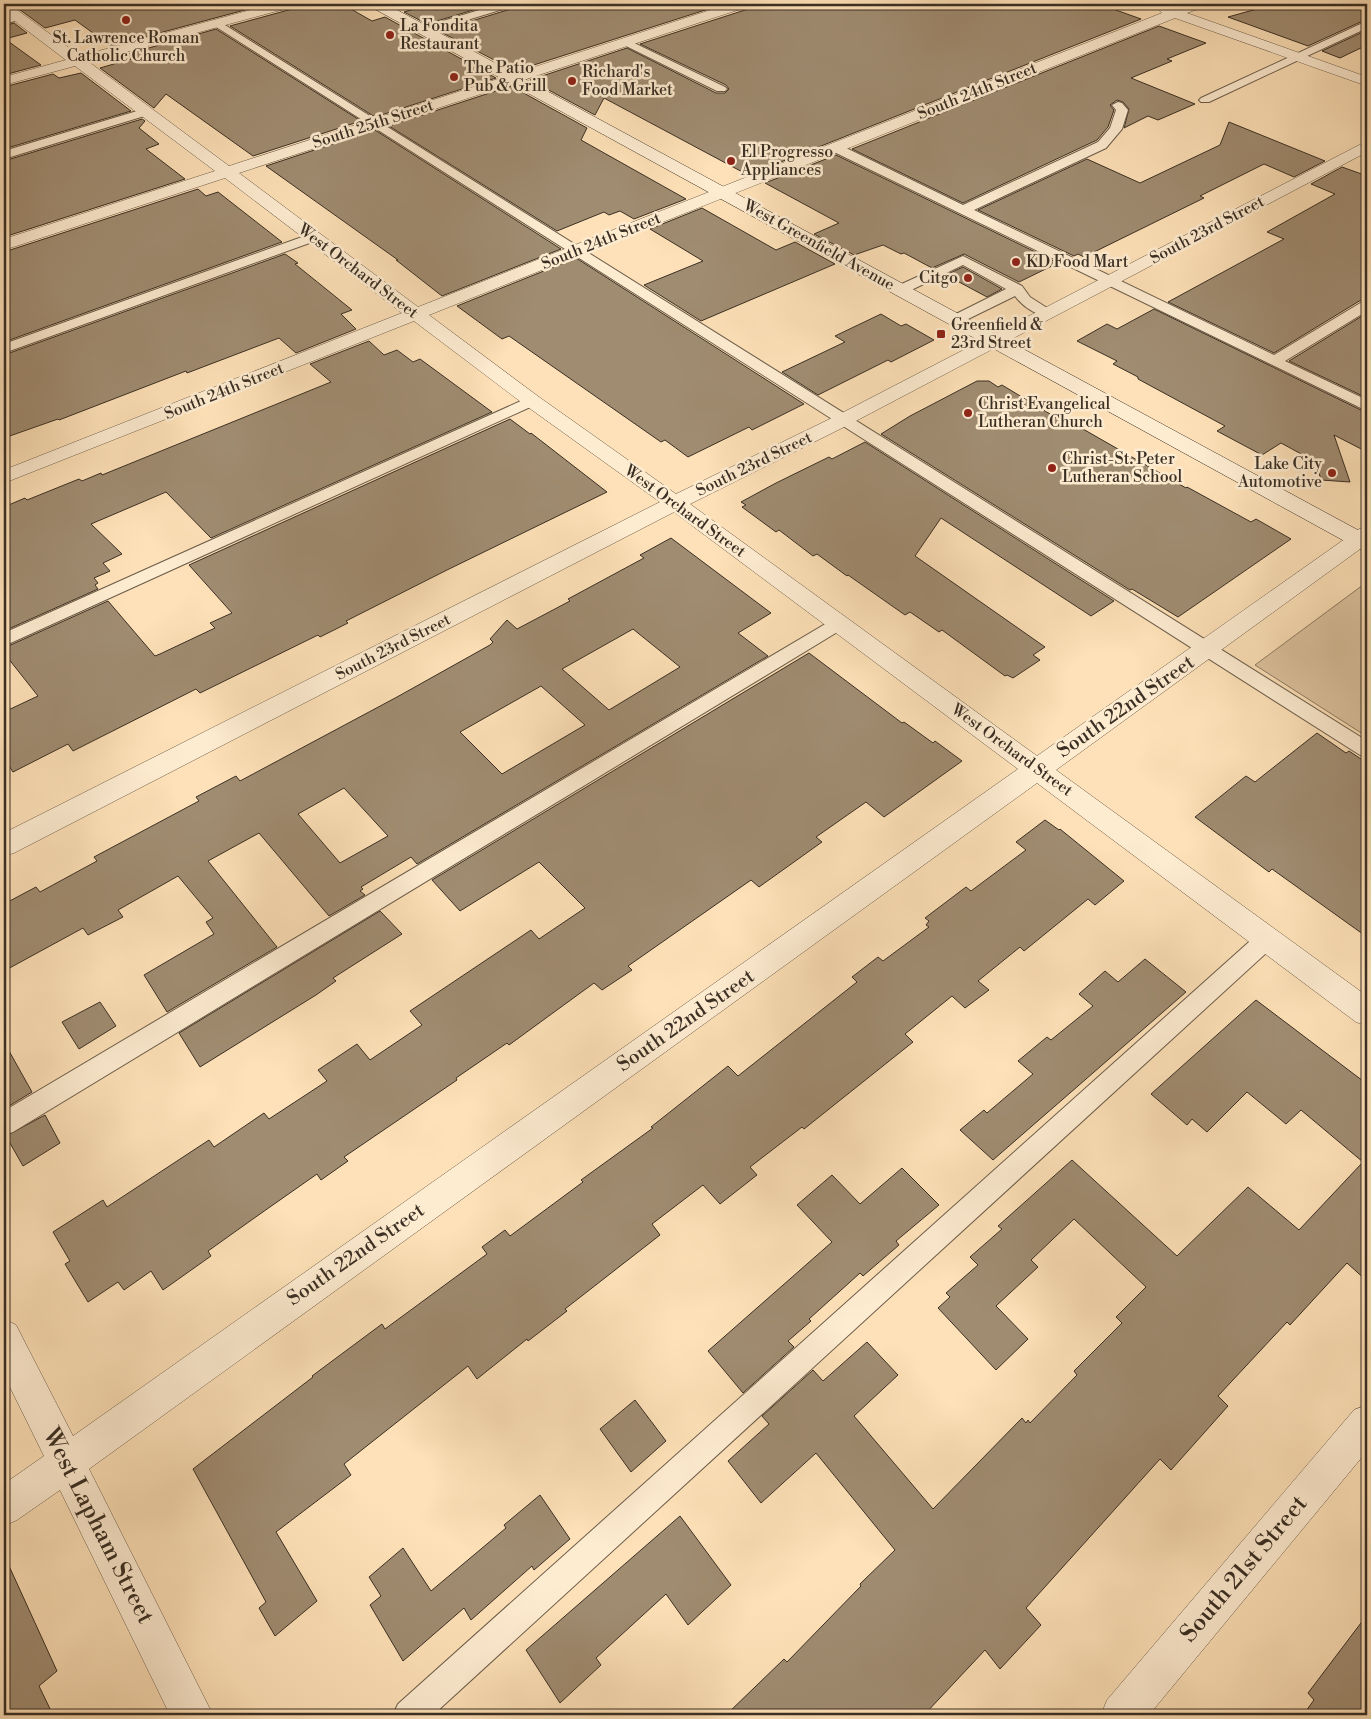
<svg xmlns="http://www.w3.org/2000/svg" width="1371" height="1719" font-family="'Libre Bodoni',serif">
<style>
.green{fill:#ddc39f;stroke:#8c7962}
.building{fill:#a08c71;stroke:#3a2f24;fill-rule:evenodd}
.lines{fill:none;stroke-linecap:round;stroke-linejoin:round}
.service-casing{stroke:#6b5c49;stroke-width:2}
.minor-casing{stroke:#6b5c49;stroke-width:1}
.secondary-casing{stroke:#3a2f24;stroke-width:1}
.service{fill:#feecd1;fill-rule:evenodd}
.minor{fill:#feecd1;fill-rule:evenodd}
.secondary{fill:#feecd1;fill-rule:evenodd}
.poi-dot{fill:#8f2418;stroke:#feecd1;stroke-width:2}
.labels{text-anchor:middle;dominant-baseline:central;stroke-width:5;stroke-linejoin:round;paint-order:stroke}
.far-poi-label{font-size:16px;fill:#3a2f24;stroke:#feecd1;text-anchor:start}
.far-street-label{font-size:16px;fill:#3a2f24;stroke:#feecd1}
.street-label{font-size:20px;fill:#3a2f24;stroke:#feecd1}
.near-street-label{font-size:24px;fill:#3a2f24;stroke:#feecd1}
</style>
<rect width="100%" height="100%" fill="#fee1b8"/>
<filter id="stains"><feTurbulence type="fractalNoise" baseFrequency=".004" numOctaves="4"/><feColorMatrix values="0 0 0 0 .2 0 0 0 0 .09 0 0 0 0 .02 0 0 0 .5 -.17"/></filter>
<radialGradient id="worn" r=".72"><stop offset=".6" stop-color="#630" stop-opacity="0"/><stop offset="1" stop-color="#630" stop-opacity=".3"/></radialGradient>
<!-- green -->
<path class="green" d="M1367,582v153l-1,1 -111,-71z"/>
<!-- building -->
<path class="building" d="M12,4h255l-156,42 -36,-26 -30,8z
M296,4h46l30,17 13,-4 111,61 -121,39 -145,-91 62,-17z
M430,4h63l-66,20 -23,-12z
M516,4h208l-209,67 -76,-40 75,-23z
M751,4h348l42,15 -393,156 -144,-77 -9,17 -65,-35 97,-32 89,45h9l4,-4 -3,-4 -86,-41 108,-35z
M1275,4h92v15l-59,27 -80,-29z
M14,23l13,10 -22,6 36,26 -37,10v-49z
M1159,26l47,17 -39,16 5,2 -41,17 64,26 -37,16 -10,-4 -24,12 5,-19 -6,-7 -6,-2 -7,5 4,5 -6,17 -11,13 -134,63 -111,-54z
M216,29l145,92 -108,35 -87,-62 -12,14 -54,-40 31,-9 -7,-4z
M1367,30v15l-27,13 -18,-7z
M81,73l50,38 -127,38v-62l49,-13 6,4z
M511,86l76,42 -6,12 105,59 -52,20 -14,-8 -11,4 -5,-3 -47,19 -168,-105z
M142,119l3,2 -6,7 20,16 -13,5 39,30 -181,58v-76z
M1229,122l96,39 -31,16 -30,-13 -64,32 4,2 -120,59 -6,-3 -4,2 -96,-46 109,-51 53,24 80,-38z
M375,130l186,119 -119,47 -46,-36h2l-132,-94z
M836,155l222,108 -39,19 -55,-28 -32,14 -28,-15 -3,1 -18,-9 -29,10 -40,-21 25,-11 -74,-40z
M1342,167l25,9v123l-6,1 -87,53 -106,-51 116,-63 -17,-7 68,-38 -24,-10z
M198,189l8,7 12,-4 64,50 -278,100v-90z
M702,208l74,42 19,-8 40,22 -134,57 -57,-36 59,-24 -53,-32z
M285,254l13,9 -3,1 57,46 -11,4 15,15 -60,24 -17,-15 -92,35 -1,-2 -127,49 -1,-1 -54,19v-83z
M576,258l228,146 -52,26 -3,-3 -61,30 -23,-17 -4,2 -152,-106 -7,3 -45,-33z
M963,267l39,22 -15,8 -41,-22z
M1154,309l213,104v39l-33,-17 16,47 -29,-2 -5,-18 -35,-19 -19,12 -45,-24 8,-5 -87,-47v-2l-25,-13 4,-3 -40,-20 30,-17 10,5z
M1367,313v85l-78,-37z
M881,314l20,12 5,-2 28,16 -43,22 -3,-2 -70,35 -36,-23 63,-30 -10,-6z
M369,341l15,14 13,-5 16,12 7,-3 72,53 -281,126 -45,-46 -75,32 31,30 -19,9 7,8 -16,7 4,5 -3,2 3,4 -94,42v-124l21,-9 2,2 52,-21 3,2 19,-8 1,2 229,-93 -21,-18z
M977,381h12l9,6 4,-2 63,38 4,-2 117,67 1,-1 64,35 5,-3 35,20 -113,78 -46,-28 -2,1 -249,-156 29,-18z
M510,419l20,15 1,-1 76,59 -160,78 -101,51 2,2 -28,14 -2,-2 -118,58 -4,-4 -123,62 -5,-7 -55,28 -9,-14v-46l34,-16 -34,-43v-5l104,-47 47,55 5,-2 55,-26 -5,-5 22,-10 -43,-48z
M865,442l249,159 -23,15 -150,-98 -26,38 130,91 -12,8 7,5 -27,18 -6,-3 -2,1 -63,-46 -3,2 -29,-20 -5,3 -57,-40 -1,1 -30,-22 -4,2 -34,-26 -3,2 -34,-25 4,-2 -5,-3 35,-19 53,-26 3,2z
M671,538l100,75 -33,20 30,23 -351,208 -6,-7 -50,30 2,2 -3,2 5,4 -36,21 -70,-83 -51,28 69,86 -110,65 -23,-37 70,-41 -8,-12 7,-4 -35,-42 -60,34 5,7 -35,18 -5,-7 -79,43v-67l32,-17 4,5 57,-31 -3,-4 105,-56 -3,-4 40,-21 4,5 157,-84 93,-52 3,-3 -3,-3 17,-19 10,9 53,-28 -2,-2 76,-41 -4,-3zM633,629l47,38 -71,43 -47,-41zM541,686l44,39 -83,49 -42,-42zM344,788l44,48 -48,27 -42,-49z
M809,653l93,70 2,-1 29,21 2,-2 27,20 -78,56 -18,-15 -50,35 6,5 -63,45 -8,-7 -123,86 4,4 -30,20 -8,-7 -85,62 -2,-2 -51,35 1,2 -113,77 4,4 -27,19 -4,-6 -57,40 -52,37 3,5 -48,34 -12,-19 -27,19 -6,-8 -30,20 -23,-38 5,-3 -17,-29 50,-32 4,7 102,-67 5,7 50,-34 5,6 58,-38 -9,-11 39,-26 13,16 52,-35 -12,-14 121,-81 8,9 46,-31 -46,-46 -79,49 -28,-31z
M1317,733l29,20 3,-2 18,12v174l-95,-68 -3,3 -74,-55 51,-41 9,6z
M1045,820l14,10 1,-1 64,52 -29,24 -7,-6 -64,52 -4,-4 -42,34 11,9 -24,18 -13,-12 -47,38 8,8 -109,87 -2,-2 -52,40 7,8 -37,29 -17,-19 -51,39 8,11 -95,74 2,2 -39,30 -1,-2 -50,40 -9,-13 -124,98 7,11 -75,57 41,69 -42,35 -16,-28 7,-6 -73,-133 120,-92 -1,-1 70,-52 3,5 102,-75 -5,-7 23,-17 5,6 73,-54 -2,-2 72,-52 -2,-1 77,-61 10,10 119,-94 -5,-5 26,-20 5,4 46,-34 -3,-2 3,-4 -4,-3 41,-31 5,4 55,-41 -10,-8z
M380,911l22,23 -69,44 3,3 -20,14 -116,72 -21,-34z
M1145,959l41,33 -193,168 -33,-30 24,-20 3,3 46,-39 -15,-13 29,-24 4,3 42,-34 -14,-12 26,-23 13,11z
M1256,1000l111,84v197l-20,-18 -57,62 -3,-3 -69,74 10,10 -57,64 -11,-11 -134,149 15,17 -41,44 -15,-19 -61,65h-198l58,-56 3,3 74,-76 -1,-2 35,-34 -79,-97 -55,50 -33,-42 41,-37 -7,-8 51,-46 10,11 44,-39 31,33 -44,41 79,93 89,-91 4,5 2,-3 2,3 47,-48 -3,-4 48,-48 -6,-6 30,-30 -72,-68 -43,41 7,7 -42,39 32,33 -32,31 -58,-62 12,-11 -4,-4 32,-28 -8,-8 32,-28 -4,-3 74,-66 105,96 71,-69 51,43 64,-68 -62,-52 -15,14 -39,-32 -40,40 -15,-13 -5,6 -36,-31z
M100,1002l16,24 -37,23 -17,-27z
M4,1042l28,50 -28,17z
M45,1115l15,28 -37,23 -17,-30z
M902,1168l37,37 -43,36 3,4 -36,31 -3,-3 -51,46 2,2 -23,20 6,6 -51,46 -35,-42 124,-109 -35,-37 35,-30 28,29z
M635,1400l31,41 -35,31 -31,-43z
M540,1495l30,44 -36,31 -2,-4 -61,54 -7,-12 -61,53 -33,-56 11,-9 -12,-19 34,-29 28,43 75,-63 -2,-3z
M680,1516l51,69 -43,40 -22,-31 -70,64 5,7 -41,38 -34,-53z
M4,1555l53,116 -18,15 14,29h-49z
M1367,1615v100h-64l11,-15 -6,-7z"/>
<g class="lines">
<!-- service casing -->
<g class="service-casing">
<path id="service" d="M499,4h15l-1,2 -85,26 -4,1 -5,-3 1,-2z
M18,14l4,1 1,2 -1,2 -18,5v-6z
M217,20l1150,721v16l-7,-2 -1147,-730 -1,-2 1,-2z
M1367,21v7l-158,74h-8l-2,-2 2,-2z
M626,39l99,48 2,2 -2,2h-8l-95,-47 -1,-2z
M1118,102l4,1 6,7 -6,19 -16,19 -132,62 300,145 88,-53 5,-1v10l-82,50 82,39v11l-535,-260 -2,-3 2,-3h8l123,60 135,-63 12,-14 6,-18 -4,-5z
M147,108l6,4 -2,2 -147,45v-8z
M313,233l5,1 2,3 -2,3 -314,113v-9z
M963,256l59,30 8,11 25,16 -2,3c-13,3 -31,-10 -38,-20l-55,27h-10l-2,-3 2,-3 56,-28 -43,-24 -58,28h-10l-2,-3 2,-3z
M532,396l5,2 3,3 -3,3 -533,242v-13z
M838,618l6,2 3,4 -3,4 -831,504 -9,3v-24l828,-491z
M1267,930l8,3 3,6 -3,6 -842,770h-40l5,-11 861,-771z"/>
</g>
<!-- minor casing -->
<g class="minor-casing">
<path id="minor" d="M4,4h5l71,52 193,-52h21l-2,3 -203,55 140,104 500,-162h20l-2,3 -508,166 179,134 744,-294 -3,-3 7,-4 9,2 12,-4h18l-2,3 -16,6 180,64v9l-192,-68 -746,297 110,82 137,97 162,-79 529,-274v11l-515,271 -162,81 347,252 322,-227 8,-2v17l-311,226 311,226v30l-11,-4 -319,-239 -948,686 124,246h-43l-110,-225 -43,30 -13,6v-42l40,-28 -40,-81v-56l12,6 57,111 945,-667 -344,-257 -660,341 -10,3v-23l656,-331 -135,-97 -111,-84 -410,162v-13l398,-157 -177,-135 -221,72v-11l211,-68 -140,-105 -71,19v-8l62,-17 -62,-47z
M1367,1405v46l-218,264h-48l6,-15 247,-290z"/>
</g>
<!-- secondary casing -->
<g class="secondary-casing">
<path id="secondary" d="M369,4h17l981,531v16l-8,-2 -988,-542z"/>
</g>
<!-- service -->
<use href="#service" class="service"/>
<!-- minor -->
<use href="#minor" class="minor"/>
<!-- secondary -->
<use href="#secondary" class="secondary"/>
</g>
<!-- markers -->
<g class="poi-dot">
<circle cx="126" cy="20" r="5"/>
<circle cx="390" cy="35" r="5"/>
<circle cx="454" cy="77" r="5"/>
<circle cx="572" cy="81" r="5"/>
<circle cx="731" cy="161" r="5"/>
<circle cx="1016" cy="262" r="5"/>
<circle cx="968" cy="278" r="5"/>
<rect x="936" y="329" width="10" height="10" rx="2.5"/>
<circle cx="968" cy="413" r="5"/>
<circle cx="1052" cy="468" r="5"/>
<circle cx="1332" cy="473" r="5"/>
</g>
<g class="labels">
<!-- far-poi labels -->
<g class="far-poi-label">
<text x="400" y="26">La Fondita<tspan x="400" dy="18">Restaurant</tspan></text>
<text x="126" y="38" text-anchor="middle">St. Lawrence Roman<tspan x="126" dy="18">Catholic Church</tspan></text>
<text x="464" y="68">The Patio<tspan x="464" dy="18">Pub &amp; Grill</tspan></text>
<text x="582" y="72">Richard's<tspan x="582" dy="18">Food Market</tspan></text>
<text x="741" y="152">El Progresso<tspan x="741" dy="18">Appliances</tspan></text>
<text x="1026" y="262">KD Food Mart</text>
<text x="958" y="278" text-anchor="end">Citgo</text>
<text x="951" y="325">Greenfield &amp;<tspan x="951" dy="18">23rd Street</tspan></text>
<text x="978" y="404">Christ Evangelical<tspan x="978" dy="18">Lutheran Church</tspan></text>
<text x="1062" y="459">Christ-St. Peter<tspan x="1062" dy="18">Lutheran School</tspan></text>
<text x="1322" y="464" text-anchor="end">Lake City<tspan x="1322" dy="18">Automotive</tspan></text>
</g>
<!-- far-street labels -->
<g class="far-street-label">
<text transform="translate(977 91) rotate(-22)">South 24th Street</text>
<text transform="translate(373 124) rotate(-18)">South 25th Street</text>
<text transform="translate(1207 230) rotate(-28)">South 23rd Street</text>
<text transform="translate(601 241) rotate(-22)">South 24th Street</text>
<text transform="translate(819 245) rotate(29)">West Greenfield Avenue</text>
<text transform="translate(358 271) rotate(37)">West Orchard Street</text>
<text transform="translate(224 391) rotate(-22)">South 24th Street</text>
<text transform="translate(754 464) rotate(-26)">South 23rd Street</text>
<text transform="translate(685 511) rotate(36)">West Orchard Street</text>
<text transform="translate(393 647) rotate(-27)">South 23rd Street</text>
<text transform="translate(1012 750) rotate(36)">West Orchard Street</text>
</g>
<!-- street labels -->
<g class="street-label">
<text transform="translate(1126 707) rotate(-35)">South 22nd Street</text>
<text transform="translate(686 1021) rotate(-35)">South 22nd Street</text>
<text transform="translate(356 1255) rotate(-35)">South 22nd Street</text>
</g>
<!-- near-street labels -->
<g class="near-street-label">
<text transform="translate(98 1526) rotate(63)">West Lapham Street</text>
<text transform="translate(1244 1569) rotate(-50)">South 21st Street</text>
</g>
</g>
<!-- margin -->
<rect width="1371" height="1719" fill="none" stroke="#fee1b8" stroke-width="20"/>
<rect x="5" y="5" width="1361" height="1709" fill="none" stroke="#3a2f24" stroke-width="2.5"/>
<rect x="10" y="10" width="1351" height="1699" fill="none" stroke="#3a2f24"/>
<rect width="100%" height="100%" filter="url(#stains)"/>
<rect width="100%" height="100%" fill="url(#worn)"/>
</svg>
